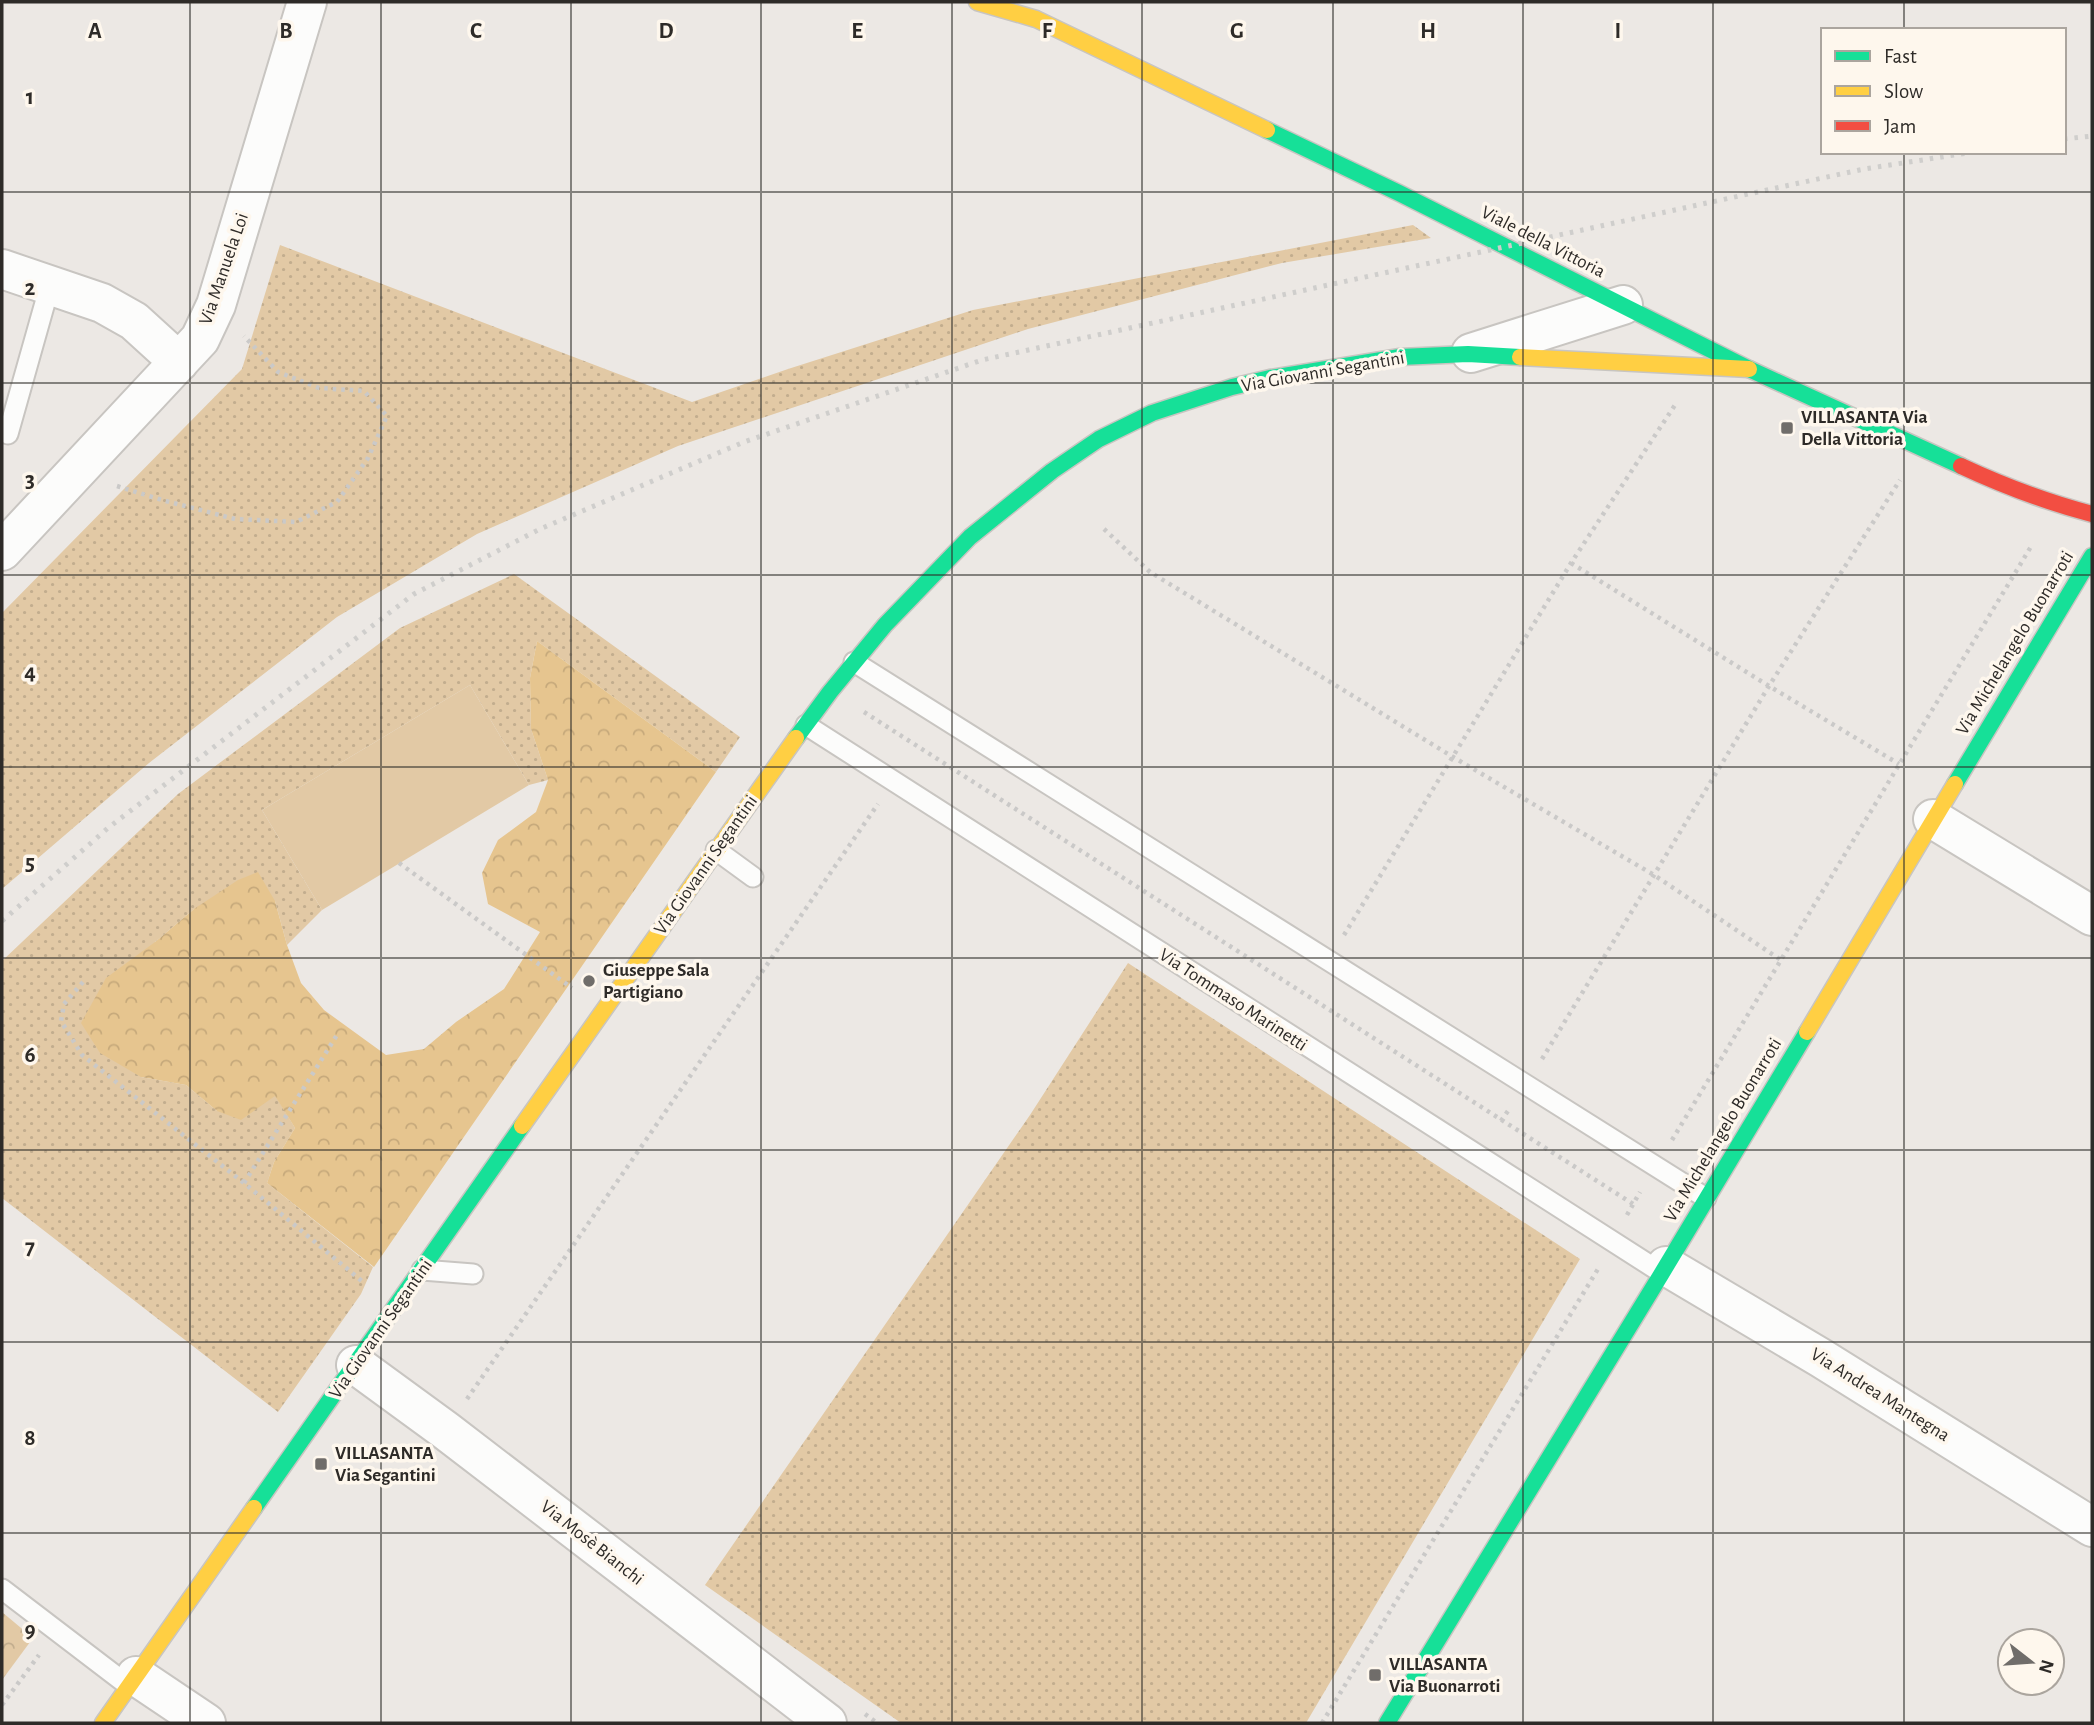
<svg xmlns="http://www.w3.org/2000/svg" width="2094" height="1725" font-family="'Alegreya Sans',sans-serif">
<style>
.grass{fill:url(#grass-dots)}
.forest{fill:url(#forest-crowns)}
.park{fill:url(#park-crowns)}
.pitch{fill:#e2c9a5}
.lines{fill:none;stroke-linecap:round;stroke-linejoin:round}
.lane-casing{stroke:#c8c5c1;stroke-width:23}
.street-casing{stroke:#c8c5c1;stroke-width:42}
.fast-casing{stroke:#c8c5c1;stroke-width:19}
.slow-casing{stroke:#c8c5c1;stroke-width:19}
.jam-casing{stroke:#c8c5c1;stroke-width:19}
.path{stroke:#cac9c8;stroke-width:4.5;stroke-dasharray:3.5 5;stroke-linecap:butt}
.lane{stroke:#fcfcfb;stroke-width:19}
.street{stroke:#fcfcfb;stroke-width:38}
.fast{stroke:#16e098;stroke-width:16}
.slow{stroke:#ffcf43;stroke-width:16}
.jam{stroke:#f24e42;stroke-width:16}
.rail{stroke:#cfcecc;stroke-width:5;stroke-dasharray:3.5 7;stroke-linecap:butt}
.grid{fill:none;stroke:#2e2b28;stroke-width:2;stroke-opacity:0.55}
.poi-dot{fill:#706d6a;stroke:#fef7ed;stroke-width:2.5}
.labels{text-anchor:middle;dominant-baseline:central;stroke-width:7;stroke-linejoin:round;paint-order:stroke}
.street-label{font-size:19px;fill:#2e2b28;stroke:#fef7ed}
.poi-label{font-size:19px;font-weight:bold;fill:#2e2b28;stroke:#fef7ed;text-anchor:start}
.grid-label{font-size:23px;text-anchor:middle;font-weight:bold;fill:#2e2b28;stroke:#fef7ed;stroke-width:7;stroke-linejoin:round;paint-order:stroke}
</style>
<defs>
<pattern id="grass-dots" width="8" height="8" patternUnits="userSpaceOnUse" patternTransform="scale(1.75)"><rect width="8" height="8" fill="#e2c9a5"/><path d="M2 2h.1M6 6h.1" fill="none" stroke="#c2ad8e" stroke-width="1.8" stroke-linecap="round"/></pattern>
<pattern id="forest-crowns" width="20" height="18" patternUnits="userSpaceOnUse" patternTransform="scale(1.75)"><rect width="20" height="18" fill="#e6c58f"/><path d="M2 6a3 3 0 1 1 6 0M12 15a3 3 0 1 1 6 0" fill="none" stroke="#c6a97b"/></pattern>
<pattern id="park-crowns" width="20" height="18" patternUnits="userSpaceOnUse" patternTransform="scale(1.75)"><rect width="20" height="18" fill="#e2c9a5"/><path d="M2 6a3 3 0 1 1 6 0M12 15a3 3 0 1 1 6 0" fill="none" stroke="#c2ad8e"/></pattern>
</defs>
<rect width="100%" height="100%" fill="#ece8e4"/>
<!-- grass -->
<path class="grass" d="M1413,225l18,13 -149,25 -254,66 -350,117 -201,88 -140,83 -188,146 -147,126v-276l240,-244 38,-124 412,157 96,-33 185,-59z
M514,574l226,163 -24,35 -179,-131 -7,37 1,51 17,51 -19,5 -59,-100 -208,125 60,100 -35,35 -12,-44 -81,8 -39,33 -14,135 45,8 31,26 58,-16 20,33 -21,34 -7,21 106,84 -12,27 -83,118 -276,-214v-237l176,-167 222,-166z
M1128,963l452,296 -274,464h-405l-196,-138 325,-470z"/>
<!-- forest -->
<path class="forest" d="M537,641l179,131 -342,495 -107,-84 7,-21 21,-34 -20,-32 -34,24 -24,-9 -31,-26 -45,-8 -41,-24 -19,-30 25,-45 49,-36 39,-33 44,-29 20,-8 17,29 12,44 14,38 23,27 62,45 38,-6 32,-27 48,-33 36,-57 -52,-28 -6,-31 16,-33 38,-28 12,-32 -17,-51 -1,-51z"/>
<!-- park -->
<path class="park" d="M2,1612l31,26 -31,42z"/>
<!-- pitch -->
<path class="pitch" d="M470,685l59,100 -207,125 -60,-100z"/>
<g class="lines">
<!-- lane casing -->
<g class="lane-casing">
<path id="lane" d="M8,434l42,-149
M854,662l852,536
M806,725l856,548
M716,850l37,27
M422,1270l51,4
M2,1589l127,97"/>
</g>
<!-- street casing -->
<g class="street-casing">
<path id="street" d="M2,269l100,34 32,18 45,41
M1471,353l152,-48
M2,551l198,-212 16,-34 91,-303
M1933,819l159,97
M1666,1266l155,92 271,169
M356,1365l89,65 382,293
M136,1676l70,47"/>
</g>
<!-- fast casing -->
<g class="fast-casing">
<path id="fast" d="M1267,130l132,63 350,176 212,97
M796,738l34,-46 55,-67 85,-88 82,-66 47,-32 53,-26 80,-26 38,-9 130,-21 68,-3 52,3
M1955,784l137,-228
M254,1508l268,-382
M1387,1723l275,-450 145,-241"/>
</g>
<!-- slow casing -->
<g class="slow-casing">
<path id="slow" d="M977,2l59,17 231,111
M1520,357l229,12
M1807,1032l148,-248
M522,1126l274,-388
M103,1723l151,-215"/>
</g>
<!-- jam casing -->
<g class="jam-casing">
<path id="jam" d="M1961,466c43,20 85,36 131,48"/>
</g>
<!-- path -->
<path class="path" d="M117,486l45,14 73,19 61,3 41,-20 31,-44 19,-42 -23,-25 -45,-3 -41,-16 -34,-36
M1104,529l46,43 303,185 201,118 127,85
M1571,563l198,123 130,78
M864,712l769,492
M399,863l173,125
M1344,935l227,-372 104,-158
M83,982l-19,22 -3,17 21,34 162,128 119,99
M1542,1059l227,-373 131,-206
M1501,1121l9,-13
M1672,1140l360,-595
M244,1183l93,-148
M1627,1215l13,-23
M467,1399l411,-595
M2,1705l37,-50
M865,1714l12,9
M1322,1723l276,-454"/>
<!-- lane -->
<use href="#lane" class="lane"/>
<!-- street -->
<use href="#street" class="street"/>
<!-- fast -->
<use href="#fast" class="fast"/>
<!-- slow -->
<use href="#slow" class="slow"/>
<!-- jam -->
<use href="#jam" class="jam"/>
<!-- rail -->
<path class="rail" d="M2064,139l28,-3
M2,921l106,-93 306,-234 126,-65 204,-87 238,-82 882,-191 110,-17"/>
</g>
<!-- grid -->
<path class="grid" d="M190,2v1721M381,2v1721M571,2v1721M761,2v1721M952,2v1721M1142,2v1721M1333,2v1721M1523,2v1721M1713,2v1721M1904,2v28M1904,152v1571M2,192h2090M2,383h2090M2,575h2090M2,767h2090M2,958h2090M2,1150h2090M2,1342h2090M2,1533h2090"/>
<!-- markers -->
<g class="poi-dot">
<rect x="1780" y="421" width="14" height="14" rx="3.5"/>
<circle cx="589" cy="981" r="7"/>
<rect x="314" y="1457" width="14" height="14" rx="3.5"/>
<rect x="1368" y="1668" width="14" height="14" rx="3.5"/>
</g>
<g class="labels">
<!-- street labels -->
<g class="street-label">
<text transform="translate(1543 242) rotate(27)">Viale della Vittoria</text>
<text transform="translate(224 269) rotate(-71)">Via Manuela Loi</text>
<text transform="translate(1323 372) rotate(-10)">Via Giovanni Segantini</text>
<text transform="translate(2015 643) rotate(-59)">Via Michelangelo Buonarroti</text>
<text transform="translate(706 865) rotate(-55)">Via Giovanni Segantini</text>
<text transform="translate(1233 1000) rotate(33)">Via Tommaso Marinetti</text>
<text transform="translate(1723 1130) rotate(-59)">Via Michelangelo Buonarroti</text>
<text transform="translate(381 1329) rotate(-55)">Via Giovanni Segantini</text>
<text transform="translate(1880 1395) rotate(32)">Via Andrea Mantegna</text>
<text transform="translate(592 1543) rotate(38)">Via Mosè Bianchi</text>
</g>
<!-- poi labels -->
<g class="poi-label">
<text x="1801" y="417">VILLASANTA Via<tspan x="1801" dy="22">Della Vittoria</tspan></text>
<text x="603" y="970">Giuseppe Sala<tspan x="603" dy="22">Partigiano</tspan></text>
<text x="335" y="1453">VILLASANTA<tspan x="335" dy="22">Via Segantini</tspan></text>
<text x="1389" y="1664">VILLASANTA<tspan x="1389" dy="22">Via Buonarroti</tspan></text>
</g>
</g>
<g class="grid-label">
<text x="95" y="38">A</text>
<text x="286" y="38">B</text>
<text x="476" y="38">C</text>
<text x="666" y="38">D</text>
<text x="857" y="38">E</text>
<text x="1047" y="38">F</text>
<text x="1237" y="38">G</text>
<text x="1428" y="38">H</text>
<text x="1618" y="38">I</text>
<text x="30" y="104">1</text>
<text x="30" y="295">2</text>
<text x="30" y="487">3</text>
<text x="30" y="679">4</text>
<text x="30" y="870">5</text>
<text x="30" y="1062">6</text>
<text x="30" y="1254">7</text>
<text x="30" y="1445">8</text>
<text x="30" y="1637">9</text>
</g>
<!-- border -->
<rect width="2094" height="1725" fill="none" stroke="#2e2b28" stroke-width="7"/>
<!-- legend -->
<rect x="1821" y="28" width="245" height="126" fill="#fef7ed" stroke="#aba59e" stroke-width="2"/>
<rect x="1835" y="51" width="35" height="10" fill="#16e098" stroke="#aba59e" stroke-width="2"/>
<text x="1884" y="63" font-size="21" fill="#2e2b28">Fast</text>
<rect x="1835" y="86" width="35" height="10" fill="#ffcf43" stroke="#aba59e" stroke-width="2"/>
<text x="1884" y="98" font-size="21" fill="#2e2b28">Slow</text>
<rect x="1835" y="121" width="35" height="10" fill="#f24e42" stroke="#aba59e" stroke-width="2"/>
<text x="1884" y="133" font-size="21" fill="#2e2b28">Jam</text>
<!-- north arrow -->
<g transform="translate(2031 1662) rotate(107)"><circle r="33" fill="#fef7ed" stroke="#aba59e" stroke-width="2"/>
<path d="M0-5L12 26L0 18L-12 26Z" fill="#706d6a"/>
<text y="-10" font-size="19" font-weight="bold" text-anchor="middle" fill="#2e2b28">N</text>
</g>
</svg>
